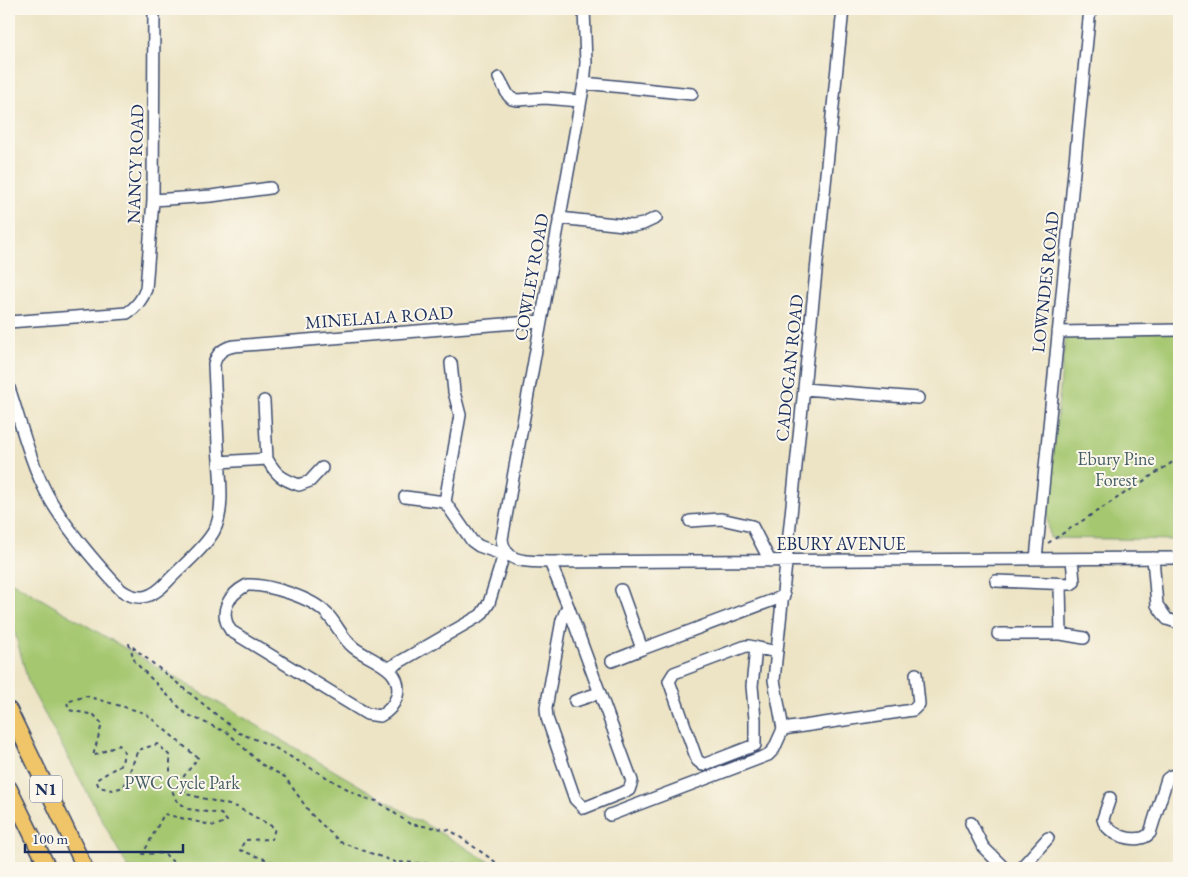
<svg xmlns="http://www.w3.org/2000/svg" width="1188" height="877" font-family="'EB Garamond',serif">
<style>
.green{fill:#a5c770;stroke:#607b67}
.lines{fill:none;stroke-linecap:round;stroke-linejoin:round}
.minor-casing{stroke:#3a4a6d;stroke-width:14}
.highway-casing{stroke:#3a4a6d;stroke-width:18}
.path{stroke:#3a4a6d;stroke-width:2;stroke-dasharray:4 4;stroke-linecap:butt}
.minor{stroke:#fff;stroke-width:11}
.highway{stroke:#f0c469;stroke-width:15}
.labels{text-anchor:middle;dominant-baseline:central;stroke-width:4;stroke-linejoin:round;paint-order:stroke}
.shield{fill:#fbf7ec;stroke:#5e6b89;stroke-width:1}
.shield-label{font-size:16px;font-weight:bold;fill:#1b2f5e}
.street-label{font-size:18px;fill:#1b2f5e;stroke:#fbf7ec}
.park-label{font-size:18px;fill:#445d63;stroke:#fbf7ec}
</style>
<rect width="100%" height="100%" fill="#fbf7ec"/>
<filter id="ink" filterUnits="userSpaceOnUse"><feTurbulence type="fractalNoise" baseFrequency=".02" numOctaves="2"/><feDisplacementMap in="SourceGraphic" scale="10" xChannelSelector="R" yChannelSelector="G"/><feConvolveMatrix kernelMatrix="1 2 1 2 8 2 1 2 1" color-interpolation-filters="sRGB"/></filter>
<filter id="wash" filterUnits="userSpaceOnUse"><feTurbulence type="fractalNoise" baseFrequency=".0096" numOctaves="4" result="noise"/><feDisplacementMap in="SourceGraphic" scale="20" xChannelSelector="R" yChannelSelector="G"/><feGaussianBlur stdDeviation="1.12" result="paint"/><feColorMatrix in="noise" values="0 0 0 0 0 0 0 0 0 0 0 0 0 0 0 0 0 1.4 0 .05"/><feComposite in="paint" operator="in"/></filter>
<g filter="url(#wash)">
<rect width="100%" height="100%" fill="#ede4c5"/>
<!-- green -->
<path class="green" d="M1066,329l113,3v208l-129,-2 -3,-22z
M9,580l491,288h-372l-99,-183 -20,-74z"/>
</g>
<g filter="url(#ink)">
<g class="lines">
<!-- minor casing -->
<g class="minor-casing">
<path id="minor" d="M584,9l2,54 -2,20 -82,456c3,26 27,22 48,23l629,-4
M499,78l9,17 4,4 6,1 27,-2 35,3
M584,83l108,11
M153,200l58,-4 59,-8
M559,218l74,8 10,-2 13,-6
M9,322l118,-9c10,-6 15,-13 19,-24l7,-89 1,-191
M1058,332l121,-2
M451,363l3,29 6,23 -15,87 27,39 7,5 25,9
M9,388c11,32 19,67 34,98 17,36 51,75 78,104 18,13 32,7 46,-8 14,-15 37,-33 47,-51 12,-22 5,-62 4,-86 -1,-27 -3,-54 -4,-81 3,-11 9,-16 20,-18l307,-25
M804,389l114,9
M264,401l3,58
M219,462l48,-3c10,17 15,20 32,26l11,-4 12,-13
M405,497l40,5
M690,521l31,-2 31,7 18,35
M1153,558l4,47 10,14 12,4
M1036,559l54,-550
M550,562l18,44 64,175 -3,9 -45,18 -9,-9 -28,-81 -1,-10 16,-88 6,-14
M996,581l75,3 3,-2 -2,-23
M1060,584l1,50
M247,585c21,-1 66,13 80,29 10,10 15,24 26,33 17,14 51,20 44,49 -3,9 -9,16 -17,20l-13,-2 -136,-83c-13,-19 -3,-36 16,-46z
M621,590l21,59 142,-53
M998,634h63l23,4
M756,648l-4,38 3,33v26l-52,20 -6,-5 -28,-79 5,-8 72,-27h3l28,6
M612,661l30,-12
M389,668l92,-53 8,-12 16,-52
M575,701l24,-8
M783,729l-9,-49 69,-671
M783,729l130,-19 6,-6 -3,-30
M1110,798l-7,21c3,16 36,27 47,14l17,-54 4,-3 8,-2
M610,815l158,-60 6,-6 9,-20
M971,823l12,24 21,21
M1021,868l27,-30"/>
</g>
<!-- highway casing -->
<g class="highway-casing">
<path id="highway" d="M9,710l76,158
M9,788l39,80"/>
</g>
<!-- path -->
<path class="path" d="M1048,543l131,-85
M179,868l-15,-15 -21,1 21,-40 51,12 12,-5 -6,-7 -33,-5 -12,-9 -6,-15v-29l-12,-12 -20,6 -14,37 -12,3 -13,-3 -3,-7 26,-16 2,-13 -5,-6 -26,11 9,-32 -8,-9 -25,-5 -2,-8 19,-6 59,17 53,45 -17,22 5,14 51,13 38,21 -3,11 -27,1 -5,10 38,14 4,4
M315,868h4
M483,868l-2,-2 -86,-4 -55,-20 -29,-28 -26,-37 -24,-13 -33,-31 -42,-19 -51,-52 -6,-18 110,89 31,12 93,53 14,3 33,23 40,6 54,38"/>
<!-- minor -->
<use href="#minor" class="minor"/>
<!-- highway -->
<use href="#highway" class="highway"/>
</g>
</g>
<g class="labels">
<!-- shield labels -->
<rect class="shield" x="30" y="775.5" width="32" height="27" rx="4"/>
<g class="shield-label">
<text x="46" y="789">N1</text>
</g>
<!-- street labels -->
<g class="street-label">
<text transform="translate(135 164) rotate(-88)">NANCY ROAD</text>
<text transform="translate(531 277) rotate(-80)">COWLEY ROAD</text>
<text transform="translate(1045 282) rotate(-84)">LOWNDES ROAD</text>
<text transform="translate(379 317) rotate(-4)">MINELALA ROAD</text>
<text transform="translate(789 368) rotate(-84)">CADOGAN ROAD</text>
<text x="841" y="543">EBURY AVENUE</text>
</g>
<!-- park labels -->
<g class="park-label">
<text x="1116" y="458">Ebury Pine<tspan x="1116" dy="21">Forest</tspan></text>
<text x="182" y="782">PWC Cycle Park</text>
</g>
</g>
<!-- margin -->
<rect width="1188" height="877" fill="none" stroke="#fbf7ec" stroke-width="30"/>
<!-- scale -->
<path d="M25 844v8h158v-8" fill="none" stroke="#1b2f5e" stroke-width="2.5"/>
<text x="32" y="844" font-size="15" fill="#1b2f5e" stroke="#fbf7ec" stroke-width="4" paint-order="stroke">100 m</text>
</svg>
